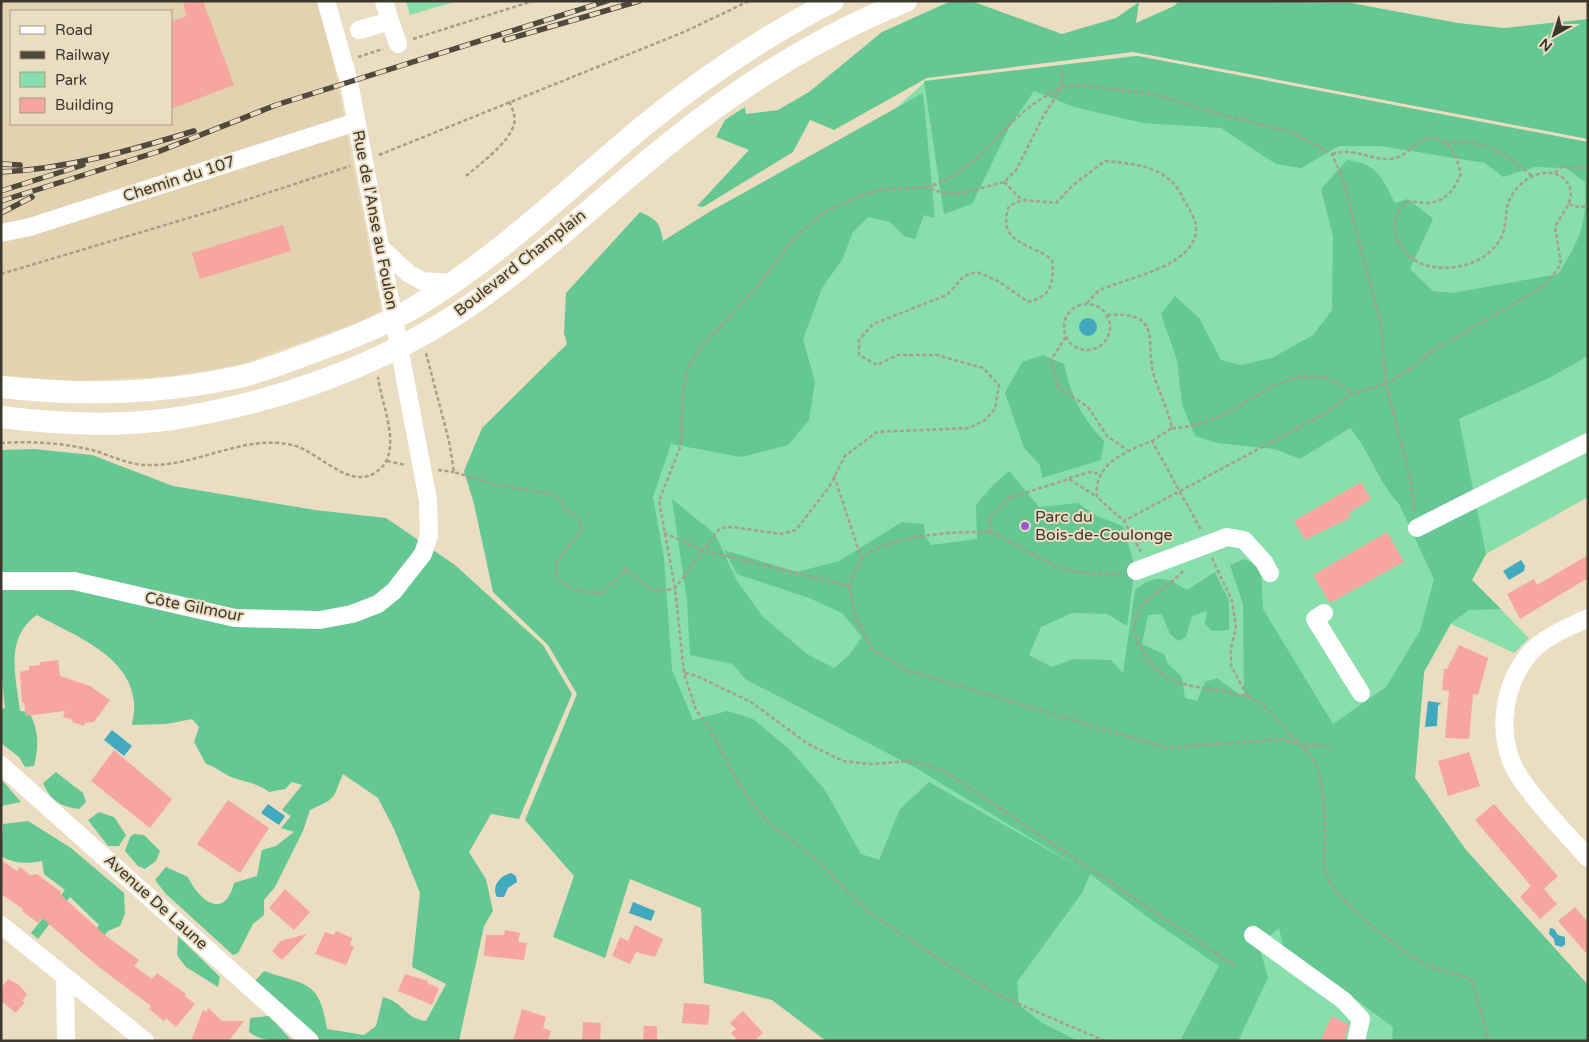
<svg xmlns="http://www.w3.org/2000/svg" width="1589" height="1042" font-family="'Varela Round',sans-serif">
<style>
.built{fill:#e3d2b0;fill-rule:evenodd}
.green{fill:#89dfac}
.forest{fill:#65c791}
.water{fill:#42aabf}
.building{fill:#f7a59f}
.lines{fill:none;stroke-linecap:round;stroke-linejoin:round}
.path{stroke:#a89e89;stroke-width:2.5;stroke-dasharray:4 2.5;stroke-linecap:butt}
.minor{stroke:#fff;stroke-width:18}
.major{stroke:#fff;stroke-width:22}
.rail-casing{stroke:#504a3d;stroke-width:5.5}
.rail{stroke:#ebddc2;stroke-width:4;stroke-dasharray:11;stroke-linecap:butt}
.poi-dot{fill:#995ad0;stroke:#ebddc2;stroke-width:2}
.labels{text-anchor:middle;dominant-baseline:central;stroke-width:4;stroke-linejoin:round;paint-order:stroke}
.street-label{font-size:16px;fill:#3d382d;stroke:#ebddc2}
.poi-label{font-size:16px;fill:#3d382d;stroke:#ebddc2;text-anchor:start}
</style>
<rect width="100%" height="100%" fill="#ebddc2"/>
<!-- built -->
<path class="built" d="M1,1h316l12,37 52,273 -30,14 -110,39 -70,12 -98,5 -72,-6zM11,11h160v113h-160z"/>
<!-- green -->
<path class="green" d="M406,1h51l-47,14z
M1133,56l455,87v354l-102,57 -14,26 57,58 -15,15 -63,-29 -27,48 -9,106 51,72 122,135v56h-629l-245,-177 -141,-437 121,-137 231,-208z"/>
<!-- forest -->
<path class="forest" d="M951,1h20l91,33 54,-16 23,-16 -3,21 38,-17 5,-5 172,2 107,20 46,5 84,-9v120l-455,-87 -206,26 -93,52 -24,-10 -17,32 -90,55 -6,-1 52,-56 -33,-13 9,-17 20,-13 1,7 32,-4 31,-18 73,-60z
M1138,56l450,86v214l-37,21 -92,42 27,135 -14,26 29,29 -32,1 -18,13 -27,49 -9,106 51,72 122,135v56h-196l1,-14 -110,-81 -4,-18 -20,17 9,33 -30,63h-58l39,-75 -63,-43 -66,-49 -8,19 -65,89 2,23 22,17 37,19h-252l-54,-41 -68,-17 -3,-75 -71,-29 -25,79 -52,-21 21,-61 -49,-56 52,-126 -29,-49 -55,-53 -19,-88 -10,-33 18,-43 85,-84 -3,-11 2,-40 74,-81c18,8 20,11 23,29l46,-29 214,-119 12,125 -11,-3 -9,24 -11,-3 -14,-14 -22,-5 -15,15 -11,28 -20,28 -19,51 12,43 -6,38 -21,25 -47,12 -70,-13 -18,53 11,61 8,112 21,50 34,-9 26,8 36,30 36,41 36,64 18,6 21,-51 29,-27 151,86 -164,-100 -171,-89 -12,-15 -43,-9 -3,-54 -15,-102 43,35 22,47 26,36 44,37 27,14 15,-13 13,-18 -20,-24 -33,-15 -72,-24 -13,-24 73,22 42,-11 63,-39 22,2 1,12 6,9 46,-6 -1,-34 17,-20 16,-14 30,36 39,-4 19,13 26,10 12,41 -8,59 -20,-12 -35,-1 -31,14 -12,28 23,12 21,-8 38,1 12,13 12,-83c20,-17 32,-13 52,0l28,-18 14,29v29l-17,1 -7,-7 2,-13 -15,5 -6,21 -8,4 -8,-7 -8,-20 -14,1 -6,29 22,10 4,10 14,13 3,21 12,3 8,-19 12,-4 27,20 -1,-94 -13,-39 14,-6 17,8 2,42 70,115 53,-37 34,-56 14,-52 -35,-75c-21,-22 -29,-53 -49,-76l-50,31 -25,-10 -58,-6 -22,-7 -13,-32 -5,-44 -16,-46 14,-18 24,22 22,42 20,5 31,-7 41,-23 19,-25 1,-74 -12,-47 26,-29c31,4 35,18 48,43l13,-4 25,20 -23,50 23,22 20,2 105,-19c23,-36 29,-50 27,-92l-19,-14 -31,-1 -32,10 -18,-14 -104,-17h-42l-38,22 -25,-4 -55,-36 -78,-5 -69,-16 -40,-16 -24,35 -38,78 -28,10 -20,-133z
M1043,355l21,9c8,34 16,51 40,77l-3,19 -59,18 -2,-13 -16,-17 -19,-55 17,-31z
M34,449l58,6 81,31 142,24 71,8 69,47 88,80 29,49 -53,125 -28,-5 -22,38 17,27 7,32 -9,15 -25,115h-143l-61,-60 9,-10c44,15 55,9 63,58l37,6 12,-9 7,-29c22,6 21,21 43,24l20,-37 -34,-17 8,-74 -26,-64 -16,-31 -35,-24c-11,26 -5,23 -33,36l-7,21 -28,56 -11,13v15l-11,9 -15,29 -5,2 -67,-61 -11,-14 11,-13 22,10c12,25 37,43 46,6l23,-7 5,-26 14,-4 18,-14 -13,-4 10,-12 -9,-6 20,-25 -10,-3 -7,7 -16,3c-12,-9 -24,-10 -38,-15 -8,-4 -15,-10 -25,-13l-12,-22 5,-15 -7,-8 -26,5 -34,1c1,-7 3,-16 2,-23 -4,-47 -61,-67 -97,-87 -33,23 -21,62 -17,96l9,1c10,18 10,34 5,54l-9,1 -6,-10 -18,-14v-34l4,-1 -4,-39v-219z
M56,772l27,21 3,9 -7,7c-18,-2 -29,-9 -36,-26z
M1,779l20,23 -20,4z
M99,812l15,5 12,18 -7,11h-11l-20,-26z
M28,821l43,27 53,45 1,21 -5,12 -12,5 -21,25 -7,-5 19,-26 -29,-28 -32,42 -7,-6 34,-43 -21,-16 -2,-13c-16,3 -27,3 -41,-5l2,-32z
M134,834l10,1 16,16 -4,10 -11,8 -7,-3 -13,-15 5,-14z
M178,936l42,41 -2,10 -32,-20 -9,-12z
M269,1016l23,25c-16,0 -30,1 -43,-9l1,-14z"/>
<!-- water -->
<path class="water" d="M1079 327a9 9 0 1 1 18 0a9 9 0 1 1-18 0Z
M1521,560l4,6 -1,5 -15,9 -6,-9z
M1428,701l13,2 -3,3 -1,20 -12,1z
M112,730l20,16 -8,10 -20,-16z
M268,804l17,12 -6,9 -18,-12z
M511,873l5,3 1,6 -9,6 -4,9h-7c-6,-11 3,-21 14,-24z
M633,902l22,9 -4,10 -22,-8z
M1550,928l4,1 4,6 7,2v8l-4,2 -6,-2 -1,-6 -5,-5z"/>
<!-- building -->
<path class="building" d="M183,1h20l31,84 -63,24v-87l15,-6z
M283,225l8,26 -91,28 -8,-26z
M1361,482l10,17 -22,14 1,5 -45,22 -11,-19z
M1387,532l17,30 -74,41 -17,-28z
M1588,555v23l-68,41 -13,-25 27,-15 3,6z
M1459,645l29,13 -10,37 -5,-1 -4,45 -24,-1 4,-47 -7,-1 2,-21h3z
M58,660l2,16 30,10 20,14 -16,22 -9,1 -1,3 -12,-4 1,-2 -10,-3 2,-6 -39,5 -2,-14 -2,1 -2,-31 9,-2v-4l11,-1v-3z
M114,750l58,49 -22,29 -59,-47z
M1469,752l11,34 -32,10 -10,-35z
M228,800l41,28 -29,45 -43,-29z
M1494,804l64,72 -14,13 13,15 -17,15 -20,-22 11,-11 -56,-66z
M1,860l16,11 3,-4 10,8 7,-1 24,18 -1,2 45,41 34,25 -5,6 18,13 5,-6 29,21 -1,2 10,8 -19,23 -10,-9 -2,3 -15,-12 2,-3 -52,-39 -57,-49 -4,5 -16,-12 1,-2 -22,-15z
M285,889l25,23 -16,18 -25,-22z
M1575,907l13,15v33l-30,-34z
M635,925l28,14 -8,18 -19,-5 -6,12 -18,-8 8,-19 8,4z
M505,930l15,3 -2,9 9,1 -3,17 -40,-4 2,-21h18z
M336,931l16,7 -2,7 4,2 -8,18 -31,-11 10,-22 9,3z
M307,934l-25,26 -10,-9 9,-10z
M405,974l23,7 -1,2 12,5 -7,17 -34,-14z
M8,979l11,6 8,9 -5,7 3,1 -9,11 -15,-12v-13z
M684,1003l26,2 -2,20 -26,-2z
M209,1008l13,13h22l-15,20h-38l12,-31 3,2z
M522,1009l24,8 -3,11 8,3 -3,10h-35z
M743,1011l20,22 -9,8h-16l-7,-8 5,-4 -6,-6z
M1332,1016l17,9 -5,16h-24z
M583,1022l18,1 -1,18h-18z
M644,1026h13v15h-14z"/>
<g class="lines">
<!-- path -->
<path class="path" d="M413,39l120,-38
M358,57l25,-8
M1446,143c37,-5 59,10 86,33
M1332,154c23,-7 36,6 58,5 20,-1 30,-29 51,-19 13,6 16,21 20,33 -6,16 -15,29 -34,30 -7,0 -13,-2 -20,-1 -3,4 -8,7 -10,12 -9,20 9,46 28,51 17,5 34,3 49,-3 13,-6 27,-18 30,-32 2,-8 2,-16 3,-23 4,-17 20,-32 37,-34 8,-1 16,1 21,7 15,17 -3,32 -10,47l6,37 -13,18 -12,9 -104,60 -17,15 -29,18 24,93 5,35
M379,155l305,-123 65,-31
M1555,173l6,-6 27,1
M466,176c14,-12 44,-34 48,-52 2,-8 -2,-16 -5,-23
M1004,182l18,18
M926,187c40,-8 66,-47 94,-72 13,-12 27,-20 42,-28v-17
M1569,204l10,3 9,-1
M1,274l211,-63 138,-45
M1064 327a23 23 0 1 1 46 0a23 23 0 1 1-46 0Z
M1107,315c58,-4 37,27 47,61 6,18 14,33 18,52l-20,13
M1066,337l-15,23 7,27 30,20 19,29 20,14
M426,353l23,88 5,31 47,14 53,8 8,6 2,9 15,9 2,13 -25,32v13c15,16 25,16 46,17l24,-24c18,14 25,27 49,19l45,-60 13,-1 48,7 15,-4 33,-43 16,-31 32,-24 92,-4 16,-8 10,-11 4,-24 -16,-17 -46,-13h-39l-21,10 -18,-10v-15l14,-16 74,-29 17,-19 13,-4 21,9 30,21c24,-6 26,-19 24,-42 -21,-18 -56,-15 -43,-54l13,-6 34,3 16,-17 33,-25c31,3 63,5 78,37 4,8 12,19 13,28 3,40 -68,51 -96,64 -5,3 -9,9 -13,13
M1172,428c17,0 36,-6 52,-14 30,-14 65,-46 102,-36 10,3 18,9 26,16
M1,443c30,-2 62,0 91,7 18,5 36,15 55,15 50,2 95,-31 145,-20 28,6 61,51 89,23 21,-21 0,-65 -3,-91
M387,461l19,4
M438,470l16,2
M834,476l28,84
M1069,478l21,-6 9,2
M990,532c23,9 43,24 66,34 16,7 50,10 66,7
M664,533l38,17 147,36c4,-9 8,-21 14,-28 23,-23 94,-27 127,-26v-15l19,-19 60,-19 28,18
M1141,552l-17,-31 -27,-24c-4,-33 29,-46 55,-56l49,89
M1212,558l20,43 4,26 -5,21v18l17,31
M1183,571c-20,23 -62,33 -44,73 22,51 65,39 109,53 16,5 29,21 39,34 9,10 24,22 29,34 7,14 9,52 9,68 0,11 -3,26 0,37 4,26 77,82 100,94 14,7 32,9 47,16l17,61
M849,586l7,32 16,31 34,21 261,78 116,-9 17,6 32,2
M685,673l12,3 54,26 57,42 35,17 27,3 43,-3 31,10 291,195
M1105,1041l-105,-45 -60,-36 -73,-49 -48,-49 -50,-39 -15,-17 -17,-26 -28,-53 -13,-17 -12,-37 -9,-85 -16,-87 22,-56 2,-55 5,-22 11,-19 57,-61 37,-49 34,-29 39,-16 20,-5 40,-2 19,7 18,-1 41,-11 12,-12 28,-55 18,-28 19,-2 73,9 61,19 76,19 41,22 11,26 38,145 5,59 -34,10 -26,19 -202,108"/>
<!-- minor -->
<path class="minor" d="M390,21l8,23
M359,30l31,-9 -6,-20
M1,233l29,-6 326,-105
M381,248l27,25 14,8 28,2
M1417,528l171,-86
M1136,571l91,-34 17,3 20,22 6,11
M1,581h73l161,37 85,2 32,-6 26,-10 16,-13 29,-37 6,-19 -1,-35 -79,-418 -23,-81
M1324,613l-9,6 46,74
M1588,618c-19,9 -45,19 -59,36 -29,36 -34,90 -6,128 19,27 43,51 65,76
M1,765l309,276
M1,925l144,116
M1253,935l90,65 18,19 -5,22
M65,977l1,64"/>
<!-- major -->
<path class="major" d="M1,387c81,9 162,7 242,-11 27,-7 54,-18 81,-28 31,-11 62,-24 91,-41 84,-50 156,-121 231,-183 58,-47 121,-89 187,-123
M1,417c56,7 114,10 170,2 105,-16 213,-54 301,-115 70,-48 133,-110 200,-163 70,-56 150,-106 234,-140"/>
<!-- rail casing -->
<g class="rail-casing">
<path id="rail" d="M505,40l134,-39
M1,164l19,1
M1,172c66,-3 131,-22 193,-41
M1,191l82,-26
M1,201l159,-50 116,-46 331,-104
M1,213l31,-16"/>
</g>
<!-- rail -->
<use href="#rail" class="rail"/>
</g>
<!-- markers -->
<circle class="poi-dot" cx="1025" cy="526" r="5"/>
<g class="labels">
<!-- street labels -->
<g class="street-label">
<text transform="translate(179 179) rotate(-18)">Chemin du 107</text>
<text transform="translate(375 220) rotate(79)">Rue de l'Anse au Foulon</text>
<text transform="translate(520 263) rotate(-38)">Boulevard Champlain</text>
<text transform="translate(194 607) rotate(11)">Côte Gilmour</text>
<text transform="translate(156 902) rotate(42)">Avenue De Laune</text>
</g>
<!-- poi labels -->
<g class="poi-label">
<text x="1035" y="517">Parc du<tspan x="1035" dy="18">Bois-de-Coulonge</tspan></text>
</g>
</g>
<!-- border -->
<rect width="1589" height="1042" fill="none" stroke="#3d382d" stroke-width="5"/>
<!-- legend -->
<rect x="10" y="10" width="162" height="115" fill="#ebddc2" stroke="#a59b86"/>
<rect x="20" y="26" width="25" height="8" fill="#ffffff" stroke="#a59b86"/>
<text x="55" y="35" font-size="15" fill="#3d382d">Road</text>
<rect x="20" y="51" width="25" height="8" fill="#504a3d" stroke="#a59b86"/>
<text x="55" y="60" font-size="15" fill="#3d382d">Railway</text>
<rect x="20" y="72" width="25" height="15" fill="#89dfac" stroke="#a59b86"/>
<text x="55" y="85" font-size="15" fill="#3d382d">Park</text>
<rect x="20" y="98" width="25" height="15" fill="#f7a59f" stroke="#a59b86"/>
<text x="55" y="110" font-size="15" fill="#3d382d">Building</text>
<!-- north arrow -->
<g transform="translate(1554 35) rotate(219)" stroke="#ebddc2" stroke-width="4" paint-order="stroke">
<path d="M0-4L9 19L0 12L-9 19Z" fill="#3d382d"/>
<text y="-8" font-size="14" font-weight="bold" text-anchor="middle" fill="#3d382d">N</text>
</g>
</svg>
